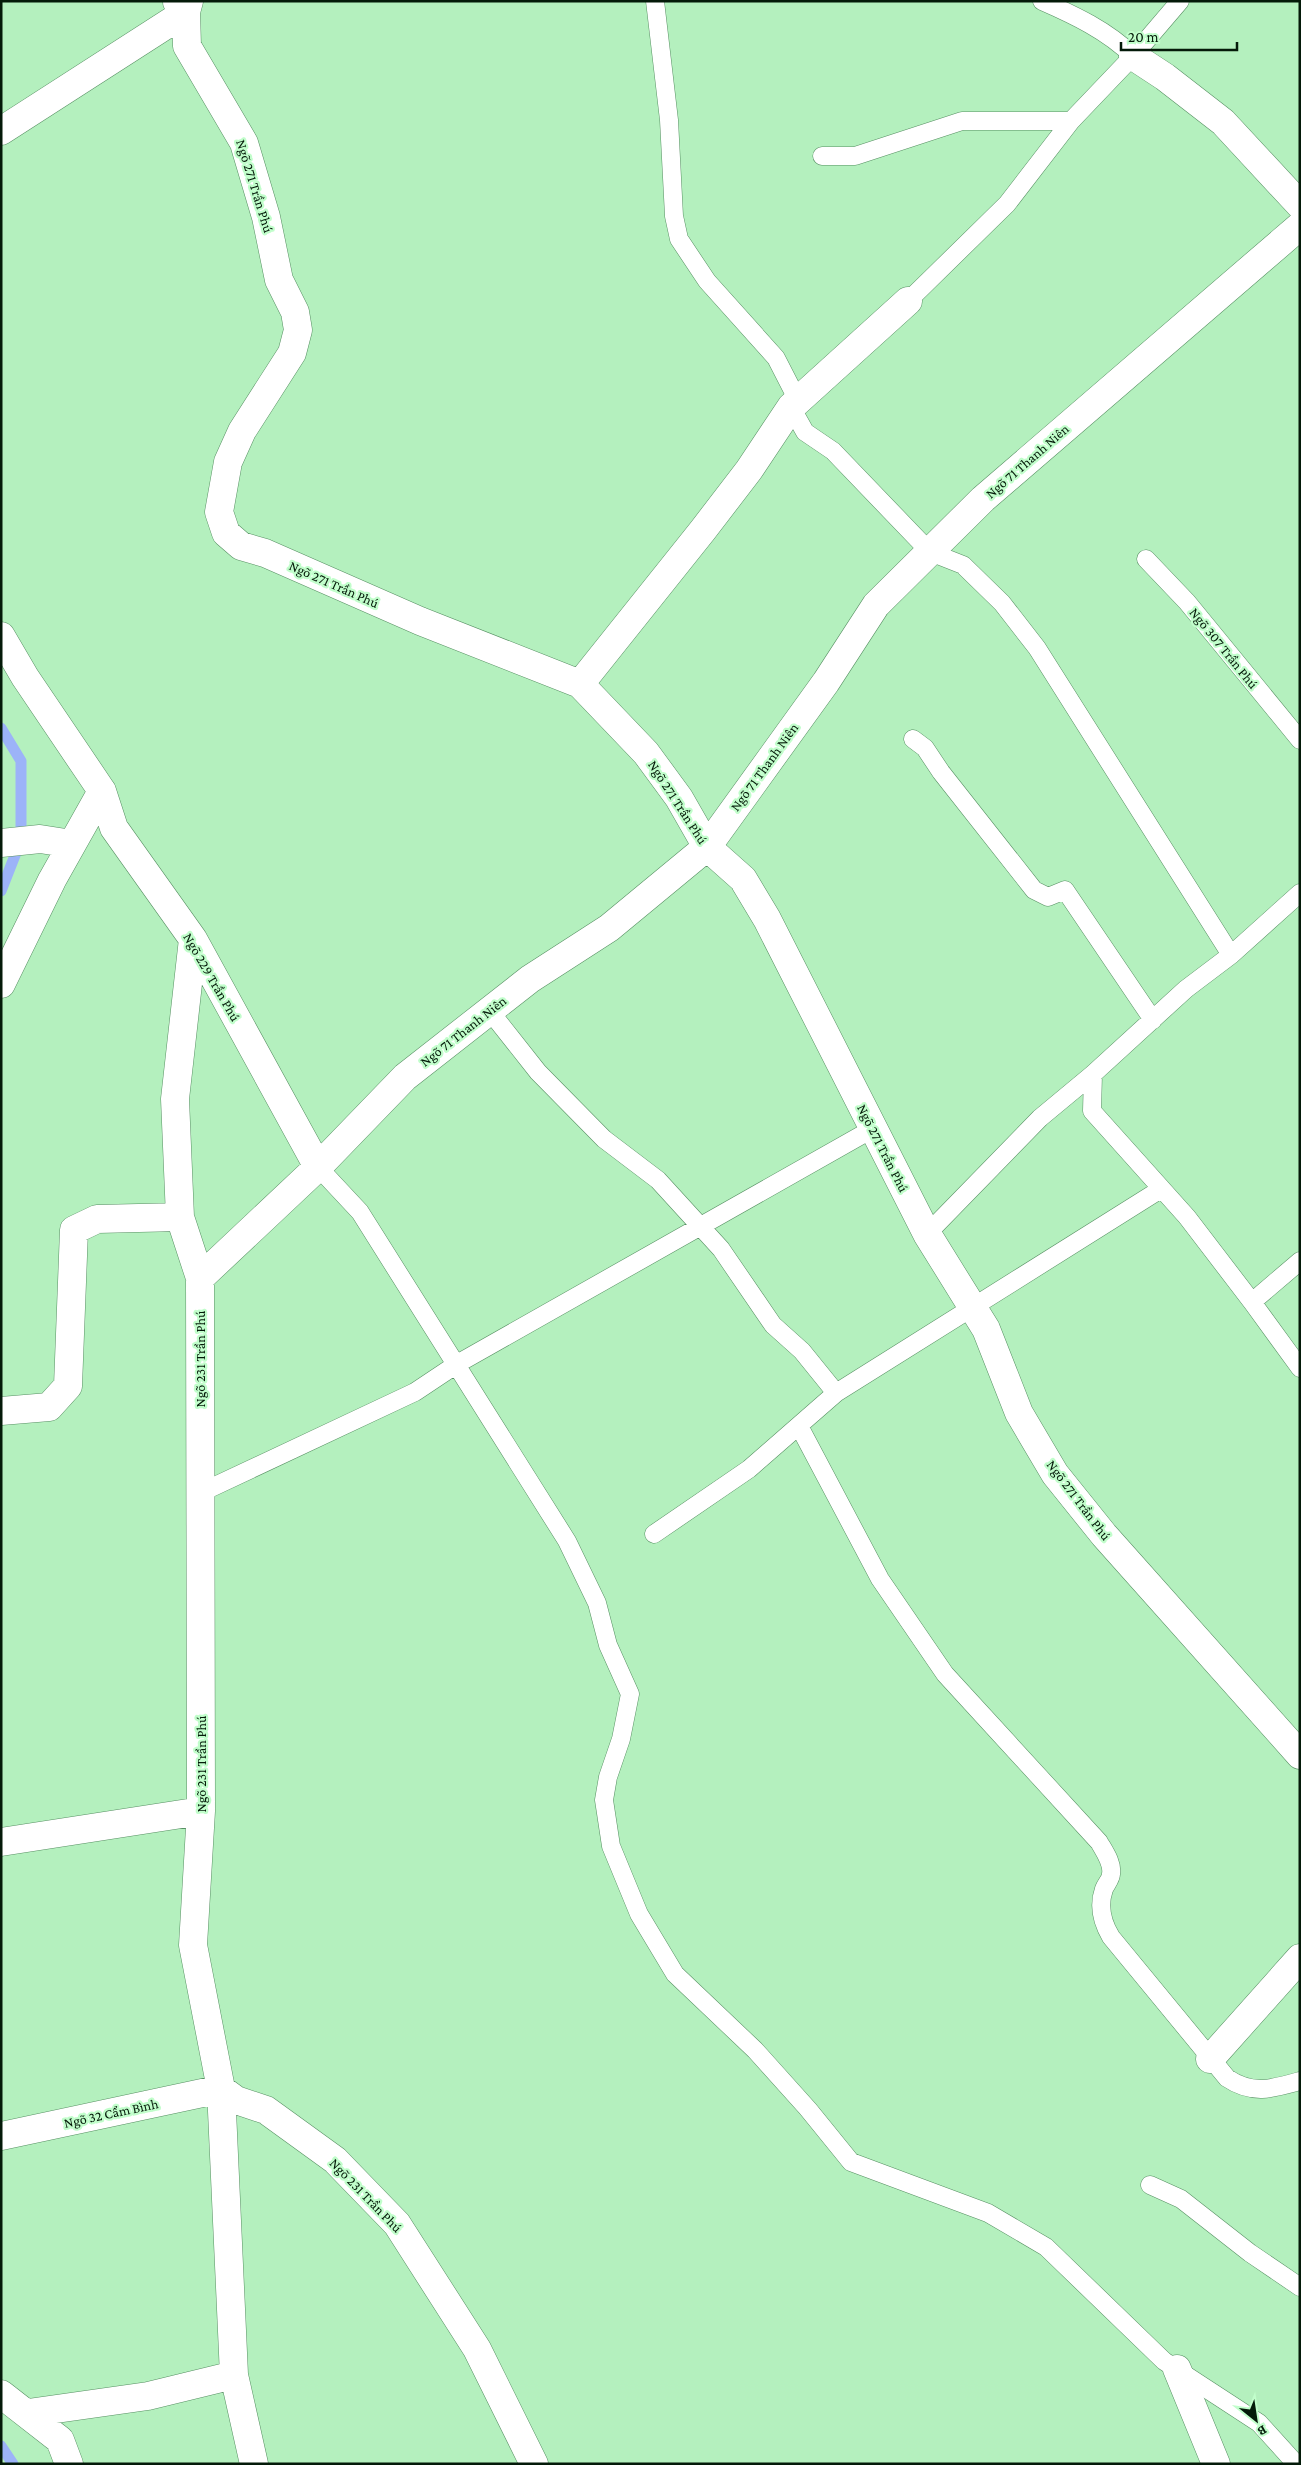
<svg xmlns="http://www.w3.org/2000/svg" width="1301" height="2465" font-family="'Crimson Pro',serif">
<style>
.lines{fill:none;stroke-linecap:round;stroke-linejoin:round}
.stream{stroke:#9cb3f8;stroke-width:11}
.lane-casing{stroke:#579063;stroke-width:19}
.street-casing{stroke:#579063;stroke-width:29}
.lane{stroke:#fff;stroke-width:18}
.street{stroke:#fff;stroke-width:28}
.labels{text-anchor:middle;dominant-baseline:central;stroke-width:4.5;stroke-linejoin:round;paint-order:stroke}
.street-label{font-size:14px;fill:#041a09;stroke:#c1fecb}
</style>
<rect width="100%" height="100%" fill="#b4f0be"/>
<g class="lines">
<!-- stream -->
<path class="stream" d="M1,728l20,33v79l-20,51
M1,2446l12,18"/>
<!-- lane casing -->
<g class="lane-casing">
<path id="lane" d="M655,1l14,119 5,96 5,23 28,42 69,77 18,35 -3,14 14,25 28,19 97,101 33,13 39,38 35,45 194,307
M1042,1c32,14 66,30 91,55
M822,156h33l107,-35h109l62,-65 47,-55
M908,301l99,-97 64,-83
M1146,559l41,43 113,138
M913,739l12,9 16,24 93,118 14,7 17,-7 88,130
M1300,893l-69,62 -45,34 -93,85 -1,37 95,106 65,85 48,66
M489,1010l49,62 66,67 54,41 63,69 52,76 29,26 34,42
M318,1167l42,45 207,329 30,62 11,42 22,49 -9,45 -13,38 -4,23 7,46 28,68 36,60 80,76 53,59 43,53 137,51 58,34 118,114 95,62 37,41
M927,1234l113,-116 53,-44
M1252,1302l48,-41
M799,1426l81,153 65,95 154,168c5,9 14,21 12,32 0,5 -5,10 -7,15 -6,17 -2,33 7,48l116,141c25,17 45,11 73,3
M200,1493l215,-101 42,-28 417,-236
M654,1534l95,-65 87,-76 325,-204
M1150,2185l31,14 69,54 50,34"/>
</g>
<!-- street casing -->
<g class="street-casing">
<path id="street" d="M189,1l-3,11 1,34 57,97 22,74 13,63 16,32 3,18 -6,23 -50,78 -14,31 -9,50 7,21 15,13 24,7 155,68 160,63 66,69 33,45 28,49 36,32 24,40 160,315 59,95 33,84 36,61 49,61 196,220
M1133,56l32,21 58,45 77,83
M1,131l185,-119 -9,-10
M1,636l24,41 77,114 12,37 79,111 125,228
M580,684l123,-154 46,-60 42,-63 117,-106
M1,843l39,-4 32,5
M193,939l-18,160 5,118 20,61 1,533 -8,134 28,144 15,11 30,10 69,50 62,64 80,125 57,115
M1,984l51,-104 50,-89
M200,1278l118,-111 87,-90 125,-98 79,-51 98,-81 119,-165 50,-77 107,-106 317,-273
M1,1411l48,-4 19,-21 6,-156 23,-11 83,-2
M1,1842l200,-31
M1210,2059l90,-101
M1,2136l220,-47 13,286 20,89
M1177,2369l39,95
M1,2394l59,46 9,24
M28,2413l120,-17 86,-21"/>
</g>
<!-- lane -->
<use href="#lane" class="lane"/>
<!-- street -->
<use href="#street" class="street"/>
</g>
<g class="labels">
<!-- street labels -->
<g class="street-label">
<text transform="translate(255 186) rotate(73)">Ngõ 271 Trần Phú</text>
<text transform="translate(1027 461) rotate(-41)">Ngõ 71 Thanh Niên</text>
<text transform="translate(334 584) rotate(24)">Ngõ 271 Trần Phú</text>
<text transform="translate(1224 648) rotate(51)">Ngõ 307 Trần Phú</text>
<text transform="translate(764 767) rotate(-54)">Ngõ 71 Thanh Niên</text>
<text transform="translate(678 802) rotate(57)">Ngõ 271 Trần Phú</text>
<text transform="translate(212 977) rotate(60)">Ngõ 229 Trần Phú</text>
<text transform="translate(463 1031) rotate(-38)">Ngõ 71 Thanh Niên</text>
<text transform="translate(883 1148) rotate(63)">Ngõ 271 Trần Phú</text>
<text transform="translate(200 1359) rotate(-90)">Ngõ 231 Trần Phú</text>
<text transform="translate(1079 1500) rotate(53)">Ngõ 271 Trần Phú</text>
<text transform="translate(201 1764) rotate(-90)">Ngõ 231 Trần Phú</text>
<text transform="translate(111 2113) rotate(-12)">Ngõ 32 Cẩm Bình</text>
<text transform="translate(366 2195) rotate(46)">Ngõ 231 Trần Phú</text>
</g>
</g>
<!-- border -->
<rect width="1301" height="2465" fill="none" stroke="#041a09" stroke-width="5"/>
<!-- north arrow -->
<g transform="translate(1256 2420) rotate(150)" stroke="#c1fecb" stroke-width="4" paint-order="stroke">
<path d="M0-4L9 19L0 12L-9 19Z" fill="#041a09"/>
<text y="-8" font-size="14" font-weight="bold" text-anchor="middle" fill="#041a09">B</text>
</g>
<!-- scale -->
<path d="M1121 42v8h116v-8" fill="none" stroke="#041a09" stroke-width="2.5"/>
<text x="1128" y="42" font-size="15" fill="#041a09" stroke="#c1fecb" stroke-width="4" paint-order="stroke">20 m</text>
</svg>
